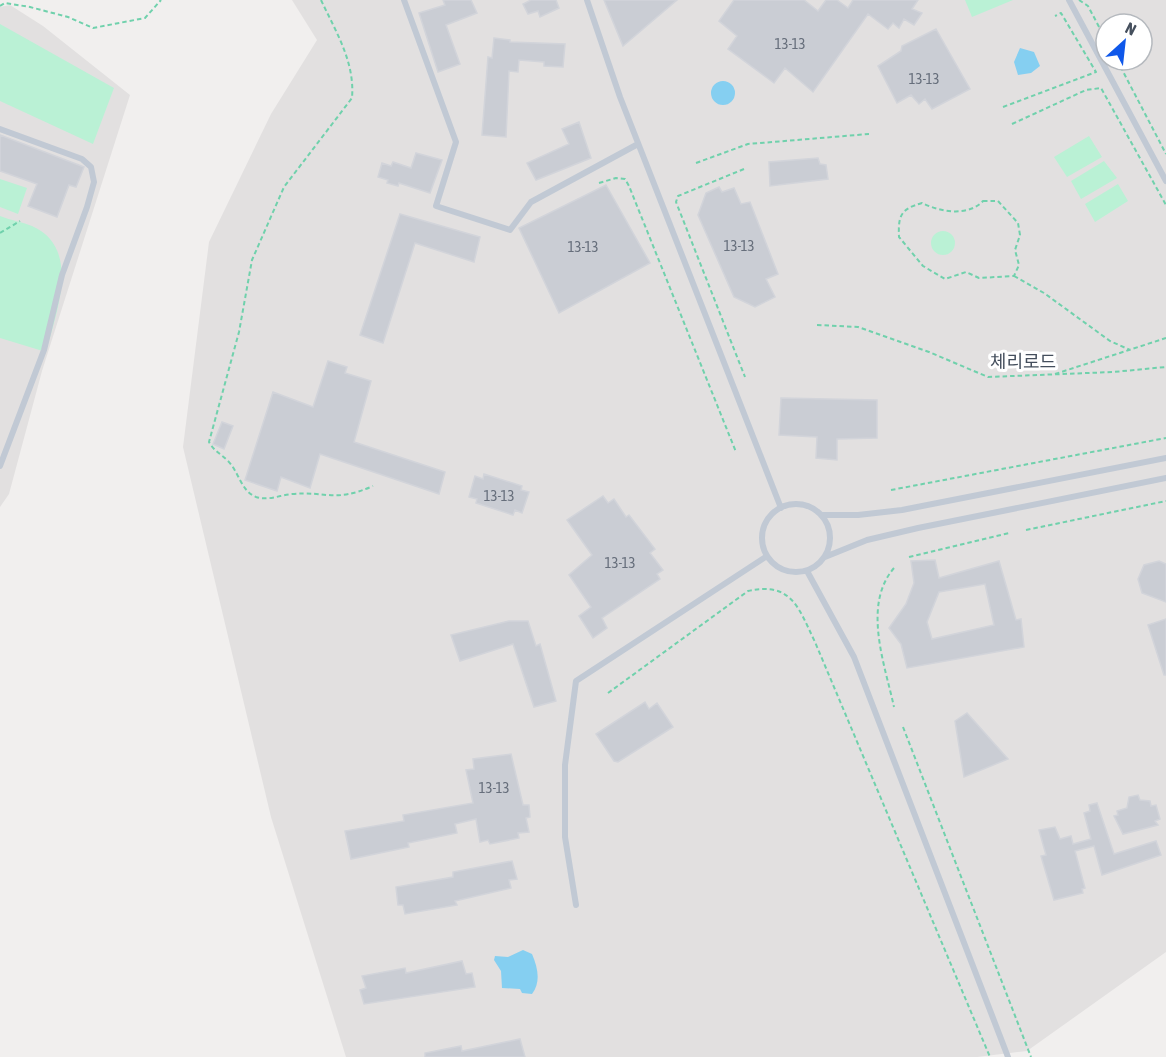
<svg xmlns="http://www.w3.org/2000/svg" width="1166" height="1057" font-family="'Asap Condensed','Noto Sans KR',sans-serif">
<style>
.education{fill:#e2e0e0;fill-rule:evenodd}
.green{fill:#baf1d5}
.water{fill:#85cff1}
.building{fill:#cacdd4;stroke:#d2d4da;stroke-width:1.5;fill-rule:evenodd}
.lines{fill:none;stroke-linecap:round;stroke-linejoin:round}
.path{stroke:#70d1ac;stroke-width:2;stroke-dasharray:4.5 3;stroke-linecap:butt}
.service{stroke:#c1c9d4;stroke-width:6}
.labels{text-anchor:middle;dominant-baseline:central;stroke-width:6;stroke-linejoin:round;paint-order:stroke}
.number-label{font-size:15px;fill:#666e7b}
.street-label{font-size:18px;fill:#454f5d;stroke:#fff}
</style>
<rect width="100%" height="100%" fill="#f1efee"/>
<!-- education -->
<path class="education" d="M292,0h874v952l-139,99 -50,6h-631l-75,-240 -88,-370 26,-205 62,-128 46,-74zM1106,24h36v36h-36z
M10,5l33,21 87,69 -88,276 -33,123 -9,13v-500z"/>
<!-- green -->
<path class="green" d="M965,0h48l-41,17z
M0,24l114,64 -21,56 -93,-43z
M1089,136l13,21 -35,20 -13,-20z
M1104,161l13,17 -36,21 -10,-18z
M0,179l27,9 -9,26 -18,-7z
M1118,184l10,17 -33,21 -10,-18z
M0,216c10,4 22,6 32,10 50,22 24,87 14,126l-46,-14z
M931 243a12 12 0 1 1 24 0a12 12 0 1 1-24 0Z"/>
<!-- water -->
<path class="water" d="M1020,48l14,4 6,14 -9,7 -13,2 -4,-13z
M711 93a12 12 0 1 1 24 0a12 12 0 1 1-24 0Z
M523,950l9,4c6,14 9,28 0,40l-10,-1 -2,-4 -18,-1 -1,-17 -7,-11 1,-4 13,1z"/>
<!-- building -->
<path class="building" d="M443,0h28l6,13 -31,12 14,39 -22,8 -19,-59 26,-8z
M531,0h25l3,8 -19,9 -2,-6 -10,3 -5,-10z
M604,0h73l-54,46z
M734,0h70l14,11 8,-11h11l11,8 5,-8h65l-6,9 10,4 -8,12 -10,-6 -5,9 -6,-5 -5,6 -20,-15 -55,78 -28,-24 -11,15 -46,-34 9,-13 -18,-15z
M936,29l34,60 -38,20 -7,-10 -6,5 -8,-9 -14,8 -19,-37 23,-15 1,-5z
M494,38l16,2v2l55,2 -2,23 -19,-1v-4l-25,-2 -1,12 -9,-1 -3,66 -24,-2 6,-78 4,1z
M579,122l12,36 -55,22 -9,-17 42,-19 -7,-15z
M0,135l84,32 -8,20 -7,-2 -12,32 -29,-11 9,-22 -37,-13z
M416,153l26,7 -12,33 -31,-10 -1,3 -11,-3 1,-3 -10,-3 4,-14 9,3 2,-4 18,6z
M818,158l2,6 6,1 2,14 -58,7 -1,-24z
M606,185l44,78 -91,50 -40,-85z
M719,187l3,5 12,-4 7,16 9,-2 28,72 -12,5 9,18 -20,10 -21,-10 -36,-82 8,-22z
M400,214l80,23 -6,25 -59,-19 -32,100 -23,-8z
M328,361l19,6 -2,6 26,8 -17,61 91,30 -6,22 -119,-40 -10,34 -29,-11 -4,14 -32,-11 28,-88 40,15z
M781,398l96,2v38l-40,1v21l-21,-2 1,-21 -38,-2z
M222,422l11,4 -9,23 -11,-5z
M484,474l38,12 -1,4 8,2 -7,21 -7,-3 -2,5 -37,-12 1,-4 -8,-2 6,-21 8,3z
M603,496l5,7 6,-4 12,18 3,-2 26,34 -5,4 13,17 -6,4 3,5 -58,39 5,10 -14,10 -14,-22 12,-9 -22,-32 23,-20 -25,-35z
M935,560l4,18 60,-17 17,59 5,-1 3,28 -117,21 -6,-24 -12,-16 17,-24 8,-21 -3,-22zM985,584l9,41 -62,14 -5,-17 12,-30z
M1159,561l7,3v38l-24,-9 -4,-14 6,-14z
M1166,619v56h-2l-16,-50z
M509,621h19l8,25 4,-2 16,57 -22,6 -21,-63 -53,17 -9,-26z
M645,702l4,7 8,-6 16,24 -55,35 -4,-1 -18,-27z
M967,713l41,46 -44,18 -9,-56z
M511,754l12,51h6l1,12 -4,1 3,14 -11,1 1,5 -29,6 -2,-4 -8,2 -4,-23 -21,5 2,9 -49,10 1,4 -58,12 -6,-28 59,-10 -1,-6 70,-12 -7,-33 8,-1 -1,-10z
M1138,795l2,5 10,1 1,5 5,-1 4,14 -5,2 3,4 -35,9 -9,-18 4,-1 -1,-4 10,-3 2,-11z
M1097,803l17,51 42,-13 5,14 -59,20 -8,-29 -19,5 10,37 -3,1 1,4 -29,7 -13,-44 5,-1 -7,-25 16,-3 5,12 11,-3 2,8 18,-5 -7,-26 6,-2 -1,-6z
M512,861l5,18 -8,1 2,8 -56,13 2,4 -52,9 -2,-9h-5l-2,-18 57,-10v-5z
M462,961l4,13 6,-1 3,14 -111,17 -4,-14 6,-2 -4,-12 43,-8 1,5z
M520,1039l5,18h-100v-4l36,-7 1,5z"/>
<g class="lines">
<!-- path -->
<path class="path" d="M321,0c15,32 34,62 31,98l-68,89 -32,73 -13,72 -30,110c5,9 12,12 19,19 11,11 13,30 28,36 13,4 24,-2 36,-3 36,-3 42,9 81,-8
M1079,0l9,6 18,34
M0,6l5,-3 25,4 38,10 25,11 52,-10 16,-18
M1117,60l49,94
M1003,107l93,-35 -35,-59 -6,3
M1012,124l74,-34 15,-2 65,117
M696,163l52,-19 121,-10
M744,169l-66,27 -2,6 69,175
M599,183l17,-5 9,1 4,7 107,266
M983,201h15l20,22 2,12 -5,15 4,15 -5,11 -35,2 -13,-6 -21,7 -22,-13 -24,-29c-1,-22 2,-28 23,-34 18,9 46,14 61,-2z
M0,233l20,-12
M1014,276l30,17 66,48 20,9
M817,325l41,2 71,25 59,25 125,-5 53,-5
M1055,374l111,-36
M891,490l275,-52
M1026,530l140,-29
M909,557l100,-24
M894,568c-32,37 -9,97 0,139
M608,693l140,-102c44,-10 51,18 67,51l175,415
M903,727l128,330"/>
<!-- service -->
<path class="service" d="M404,0l52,142 -20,64 74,24 21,-28 107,-58
M587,0l33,97 161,411
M1069,0l97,181
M0,129l82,30 9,8 3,15 -7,25 -25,68 -18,75 -44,116
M762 538a34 34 0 1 1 68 0a34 34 0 1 1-68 0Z
M821,515h37l44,-5 264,-52
M825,557l42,-17 51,-12 248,-50
M807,571l47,86 154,400
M576,905l-11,-68v-72l11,-84 191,-125"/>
</g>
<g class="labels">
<!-- number labels -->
<g class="number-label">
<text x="790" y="43">13-13</text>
<text x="924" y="78">13-13</text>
<text x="739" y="245">13-13</text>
<text x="583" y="246">13-13</text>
<text x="499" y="495">13-13</text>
<text x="620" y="562">13-13</text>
<text x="494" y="787">13-13</text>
</g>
<!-- street labels -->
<g class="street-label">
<text x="1023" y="361">체리로드</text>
</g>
</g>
<!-- north arrow -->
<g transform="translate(1124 42) rotate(27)"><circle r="28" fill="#ffffff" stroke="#b5b9be" stroke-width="1.5"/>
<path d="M0-4.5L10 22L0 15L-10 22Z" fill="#0f58ea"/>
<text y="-9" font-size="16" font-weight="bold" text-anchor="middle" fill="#454f5d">N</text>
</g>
</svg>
